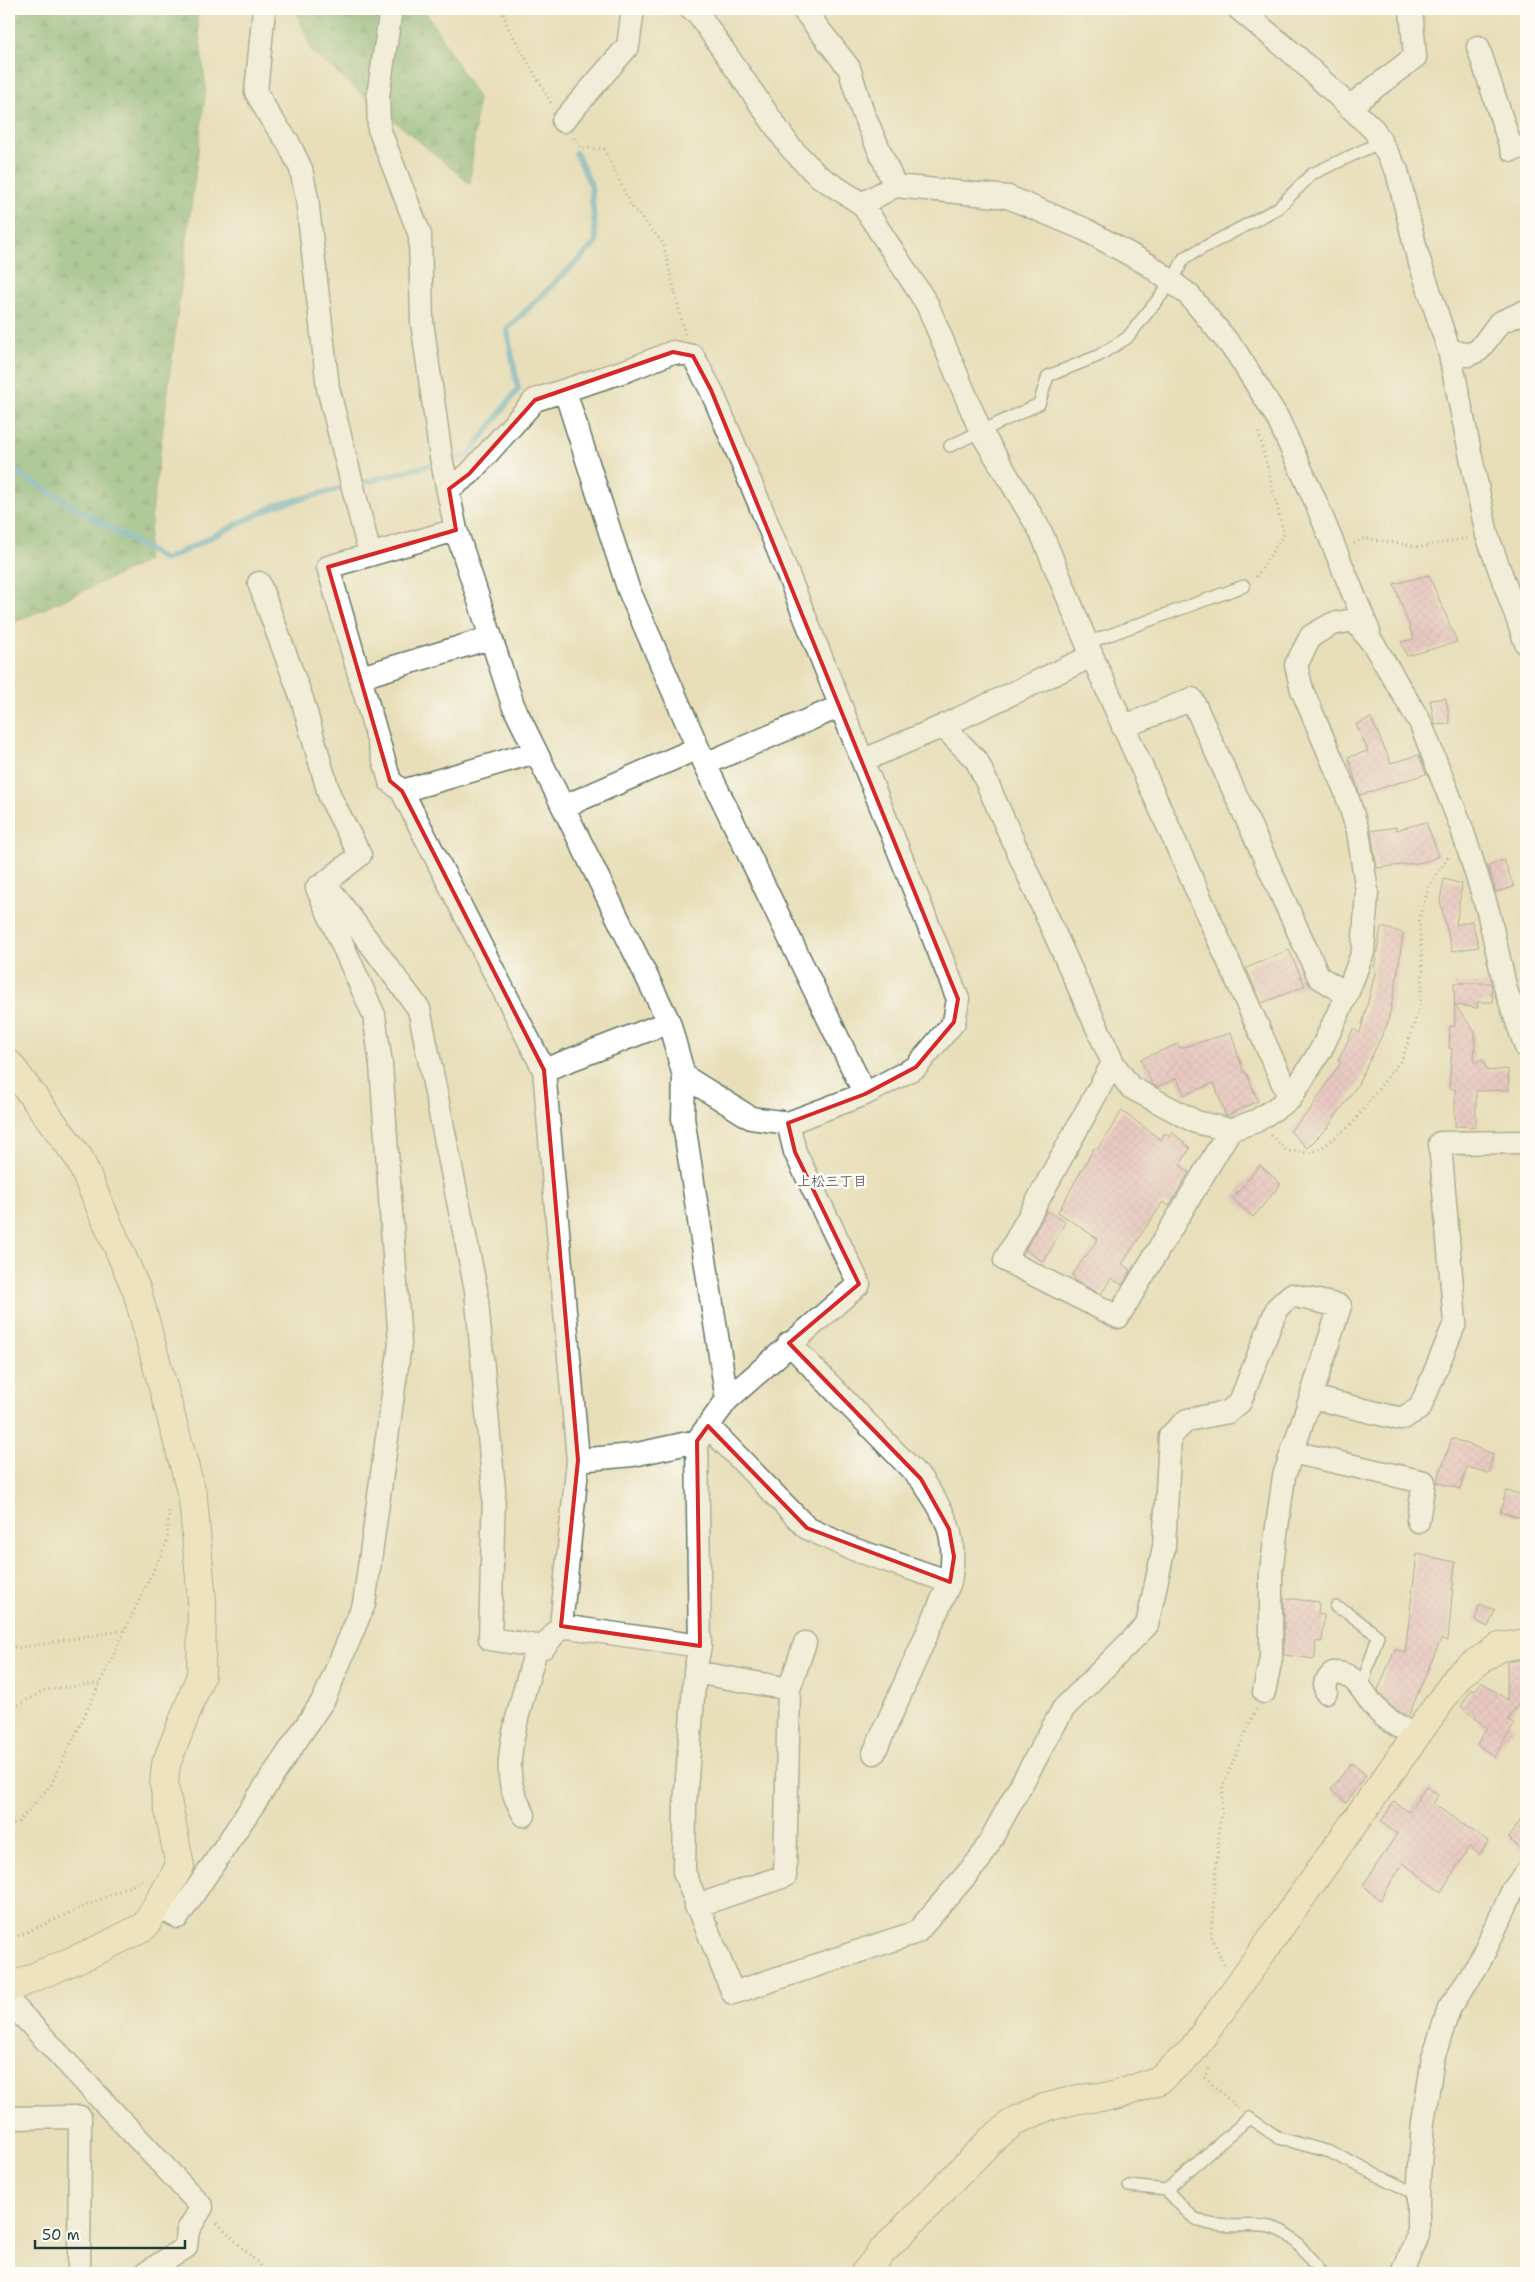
<svg xmlns="http://www.w3.org/2000/svg" width="1535" height="2282" font-family="'Shantell Sans','Klee One',sans-serif">
<style>
.forest{fill:url(#forest-firs);stroke:#467653}
.lines{fill:none;stroke-linecap:round;stroke-linejoin:round}
.stream{stroke:#4aa6c8;stroke-width:6}
.building{fill:url(#building-cross-hatch)}
.lane-casing{stroke:#657663;stroke-width:14}
.street-casing{stroke:#657663;stroke-width:25}
.secondary-casing{stroke:#657663;stroke-width:30}
.path{stroke:#657663;stroke-width:3;stroke-dasharray:1 4;stroke-linecap:butt}
.lane{stroke:#fff;stroke-width:11}
.street{stroke:#fff;stroke-width:22}
.secondary{stroke:#f9e7c3;stroke-width:28}
.marked{fill:none;stroke:#d62828;stroke-width:4;stroke-linejoin:round}
.labels{text-anchor:middle;dominant-baseline:central;stroke-width:5;stroke-linejoin:round;paint-order:stroke}
.neighbourhood-label{font-size:14px;font-weight:bold;fill:#666569;stroke:#fdfcf7}
</style>
<defs>
<pattern id="forest-firs" width="22" height="20" patternUnits="userSpaceOnUse" patternTransform="scale(1.25)"><rect width="22" height="20" fill="#6caf72"/><path d="M5 1l3.5 6h-7zM16 11l3.5 6h-7z" fill="#58905e"/></pattern>
<pattern id="building-cross-hatch" width="8" height="8" patternUnits="userSpaceOnUse" patternTransform="scale(1.25)"><rect width="8" height="8" fill="#eaafcc"/><path d="M0 0l8 8M0 8l8-8" fill="none" stroke="#c897b0"/></pattern>
</defs>
<rect width="100%" height="100%" fill="#fdfcf7"/>
<filter id="ink" filterUnits="userSpaceOnUse"><feTurbulence type="fractalNoise" baseFrequency=".02" numOctaves="2"/><feDisplacementMap in="SourceGraphic" scale="10" xChannelSelector="R" yChannelSelector="G"/><feConvolveMatrix kernelMatrix="1 2 1 2 8 2 1 2 1" color-interpolation-filters="sRGB"/></filter>
<filter id="wash" filterUnits="userSpaceOnUse"><feTurbulence type="fractalNoise" baseFrequency=".0096" numOctaves="4" result="noise"/><feDisplacementMap in="SourceGraphic" scale="20" xChannelSelector="R" yChannelSelector="G"/><feGaussianBlur stdDeviation="1.12" result="paint"/><feColorMatrix in="noise" values="0 0 0 0 0 0 0 0 0 0 0 0 0 0 0 0 0 1.4 0 .05"/><feComposite in="paint" operator="in"/></filter>
<g filter="url(#wash)">
<rect width="100%" height="100%" fill="#e8dfba"/>
<!-- forest -->
<path class="forest" d="M9,9h187l10,80 -60,473 -137,63z
M296,9h128l54,89 -8,86 -158,-132z"/>
<g class="lines">
<!-- stream -->
<path class="stream" d="M748,9l42,3 3,-3
M9,468l156,92 112,-55 192,-50 49,-66 -11,-60 89,-86 -5,-58 -15,-32"/>
</g>
<g id="blocks">
<!-- building -->
<path class="building" d="M1429,575l28,67 -50,14 -6,-14 13,-3 -20,-55z
M1446,698l4,26 -15,1 -5,-25z
M1371,718l20,45 28,-8 7,19 -66,21 -12,-38 20,-6 -12,-27z
M1426,822l13,34 -15,6 -47,6 -6,-37 25,-4v3z
M1504,860l10,27 -18,5 -8,-26z
M1444,879l18,5 -6,41 16,-4 7,26 -27,4 -12,-51z
M1381,927l22,6 -7,51 -9,41 -30,61 -29,41 -21,21 -17,-17 20,-21 31,-48 -3,-1 15,-32 7,4 16,-63 -2,-1z
M1289,950l16,36 -43,17 -16,-35z
M1454,983h37l2,19h-16l1,6 -23,-3 20,27 -1,31 8,-4 6,12 20,-2 1,21 -33,1v36l-21,-1v-37h-6l3,-40 -3,-1 1,-22h5z
M1231,1033l13,40 2,-1 12,29 -32,15 -12,-33 -30,12 -7,-17 -20,9 -5,-3 -11,-25 37,-15 2,4z
M1122,1111l39,29 4,-7 5,4 2,-5 18,16 -10,17 9,7 -20,34 -6,-4 -41,62 9,6 -9,15 -11,-7 -10,16 -28,-14 2,-2 -3,-3 26,-36 -40,-27 36,-64 3,2z
M1260,1165l21,19 -28,33 -20,-19z
M1047,1211l18,11 -21,40 -19,-12z
M1452,1438l41,16 -4,19 -22,-6 -7,22 -23,-7z
M1506,1491l20,4v24l-26,-7z
M1417,1554l38,8 -7,79 -7,-2 -33,78 -17,-11 -13,-16 17,-41 10,4z
M1284,1598l35,4 -1,12 6,1 -2,27 -6,-1 -1,18 -31,-4z
M1480,1604l15,6 -7,17 -13,-7z
M1526,1659v32l-18,29 6,5 -20,32 -17,-13 10,-16 -26,-22 11,-17 3,2 7,-9 25,18v-38z
M1351,1763l15,12 -20,28 -15,-13z
M1426,1787l12,8 -5,9 55,37 -8,14 -11,-8 -28,45 -38,-29 -23,37 -17,-15 34,-51 -16,-12 13,-20 15,10z
M1526,1813v40l-18,-15z"/>
</g>
</g>
<g filter="url(#ink)">
<use href="#blocks" fill-opacity="0" stroke="#657663" stroke-width="1"/>
<g class="lines">
<!-- lane casing -->
<g class="lane-casing">
<path id="lane" d="M950,446l89,-42 9,-28 50,-20 29,-18 45,-56 12,-24 94,-50 34,-34 69,-32
M1087,643l157,-57
M1336,1607l11,5 31,24 -17,53
M1129,2186l37,4 83,-72 30,20 51,14 88,43
M1166,2190c9,8 18,20 27,27 28,19 69,-2 95,18 13,9 23,26 33,38"/>
</g>
<!-- street casing -->
<g class="street-casing">
<path id="street" d="M264,9l-8,83 14,25 18,25 13,27 6,29 21,190 42,167
M391,9l-13,87 1,33 41,106 2,87 19,135 15,73 57,175 156,317 15,54 67,42 37,5 77,-29 51,-27 38,-45 4,-23 -198,-494 -49,-115 -18,-34 -20,-4 -45,18 -93,30 -66,74 -20,15
M691,9l6,3 93,135 27,28 45,29 65,100 54,128 60,100 51,124 -149,70 -79,34
M803,9l46,59 14,45 32,73
M1239,9l58,48 77,73 23,41 20,83 32,96 38,185 39,108
M1478,47l34,103 14,-4
M1349,107l66,-50 -4,-48
M563,121l65,-75 5,-37
M862,204l33,-18 113,11 76,32 65,36 40,30 47,57 41,65 37,81 55,134
M1449,350l19,5 11,-5 20,-27 27,-12
M565,391l63,197 77,176 160,330
M456,530l-128,37 62,214 12,10 142,279
M259,583l43,116 28,98 30,58 -35,28 94,126 57,281 18,201 -4,148 54,8 17,-21 17,-166 55,-5 64,-14 30,-41 132,-116 -64,-132 -7,-29
M1092,656l198,443
M361,677l129,-39
M943,726l34,35 136,302 17,24 66,35 34,8 26,-9 34,-22 32,-51 25,-54 16,-42 4,-60 -9,-61 -13,-41 -43,-100 -6,-25 15,-29 21,-12 22,-4 20,25 46,77 41,104 27,85 18,79 20,57
M1123,727l69,-28 127,278 28,17
M705,764l136,-58
M402,791l134,-39
M563,807l135,-59
M1113,1063l-108,197 113,57 112,-187
M684,1076l-1,42 44,282
M789,1343l132,136c26,38 37,56 29,103
M708,1426l99,102 43,20 100,34 -76,171
M1292,1452l132,30 -6,39
M578,1460l-34,-390 125,-48
M561,1626l139,20
M695,1672l5,-26 -3,-205
M789,1689l16,-46
M1264,1692l7,-34v-87l13,-95 27,-79
M1326,1692l-1,-9 8,-10c25,-2 31,25 46,39 10,10 25,17 37,25
M524,1815c-7,-13 -13,-25 -14,-40 -3,-35 18,-94 27,-129
M156,1906l22,11 146,-218 40,-95 36,-260 -19,-280 -7,-49 -57,-127 1,-1
M696,1906l89,-30 4,-187 -94,-17 -10,132 -1,68 49,121 184,-61 63,-73 83,-150 84,-84 17,-78 6,-111 17,-16 41,-8 12,-10 37,-94 14,-13 49,11 -29,91 90,22 19,-11 35,-85 -15,-180 86,-1
M9,2001l193,206 -14,23 -2,17 -40,26
M9,2118l71,-1 -1,156
M1403,2273l15,-38v-40l5,-73 10,-64 16,-49 30,-46 34,-73 13,-17"/>
</g>
<!-- secondary casing -->
<g class="secondary-casing">
<path id="secondary" d="M9,1064l70,94 58,133 56,207 9,104 -1,73 -35,89 -2,21 16,81 -35,60 -47,24 -89,38
M865,2273l16,-20 109,-112 25,-20 29,-13 34,-9 36,-3 45,-16 32,-28 269,-378 39,-27 27,-4"/>
</g>
<!-- path -->
<path class="path" d="M502,9l5,16 44,78
M574,138l7,10 23,1 28,58 31,36 22,91
M1354,544l10,-6 57,9 46,-9
M1256,577l28,-43 -26,-104
M1271,1135l16,16 22,2 15,-7 28,-22 51,-67 17,-51 3,-36 -4,-50 10,-34 19,-29
M9,1646l9,2 107,-18 42,-88 2,-33
M9,1710l36,-20 54,-7
M9,1827l9,-5 33,-37 74,-154
M9,1940l135,-60
M1224,1965l-13,-30 12,-150 33,-76
M1209,2069l-5,8 35,32
M217,2223l51,50"/>
<!-- lane -->
<use href="#lane" class="lane"/>
<!-- street -->
<use href="#street" class="street"/>
<!-- secondary -->
<use href="#secondary" class="secondary"/>
</g>
</g>
<!-- marked area -->
<path d="M0 0H1535V2282H0ZM673,352l20,4 18,34 247,609 -4,23 -38,45 -51,27 -77,29 7,29 64,132 -70,59 132,136 28,50 5,28 -4,25 -143,-54 -99,-102 -11,15 3,205 -139,-20 17,-166 -34,-390 -142,-279 -12,-10 -62,-214 128,-37 -7,-41 20,-15 66,-74z" fill="#e8dfba" fill-opacity=".55" fill-rule="evenodd"/>
<path class="marked" d="M673,352l20,4 18,34 247,609 -4,23 -38,45 -51,27 -77,29 7,29 64,132 -70,59 132,136 28,50 5,28 -4,25 -143,-54 -99,-102 -11,15 3,205 -139,-20 17,-166 -34,-390 -142,-279 -12,-10 -62,-214 128,-37 -7,-41 20,-15 66,-74z"/>
<g class="labels">
<!-- neighbourhood labels -->
<g class="neighbourhood-label">
<text x="832" y="1181">上松三丁目</text>
</g>
</g>
<!-- margin -->
<rect width="1535" height="2282" fill="none" stroke="#fdfcf7" stroke-width="30"/>
<!-- scale -->
<path d="M35 2240v8h150v-8" fill="none" stroke="#1f3d34" stroke-width="2.5"/>
<text x="42" y="2240" font-size="15" fill="#1f3d34" stroke="#fdfcf7" stroke-width="4" paint-order="stroke">50 m</text>
</svg>
